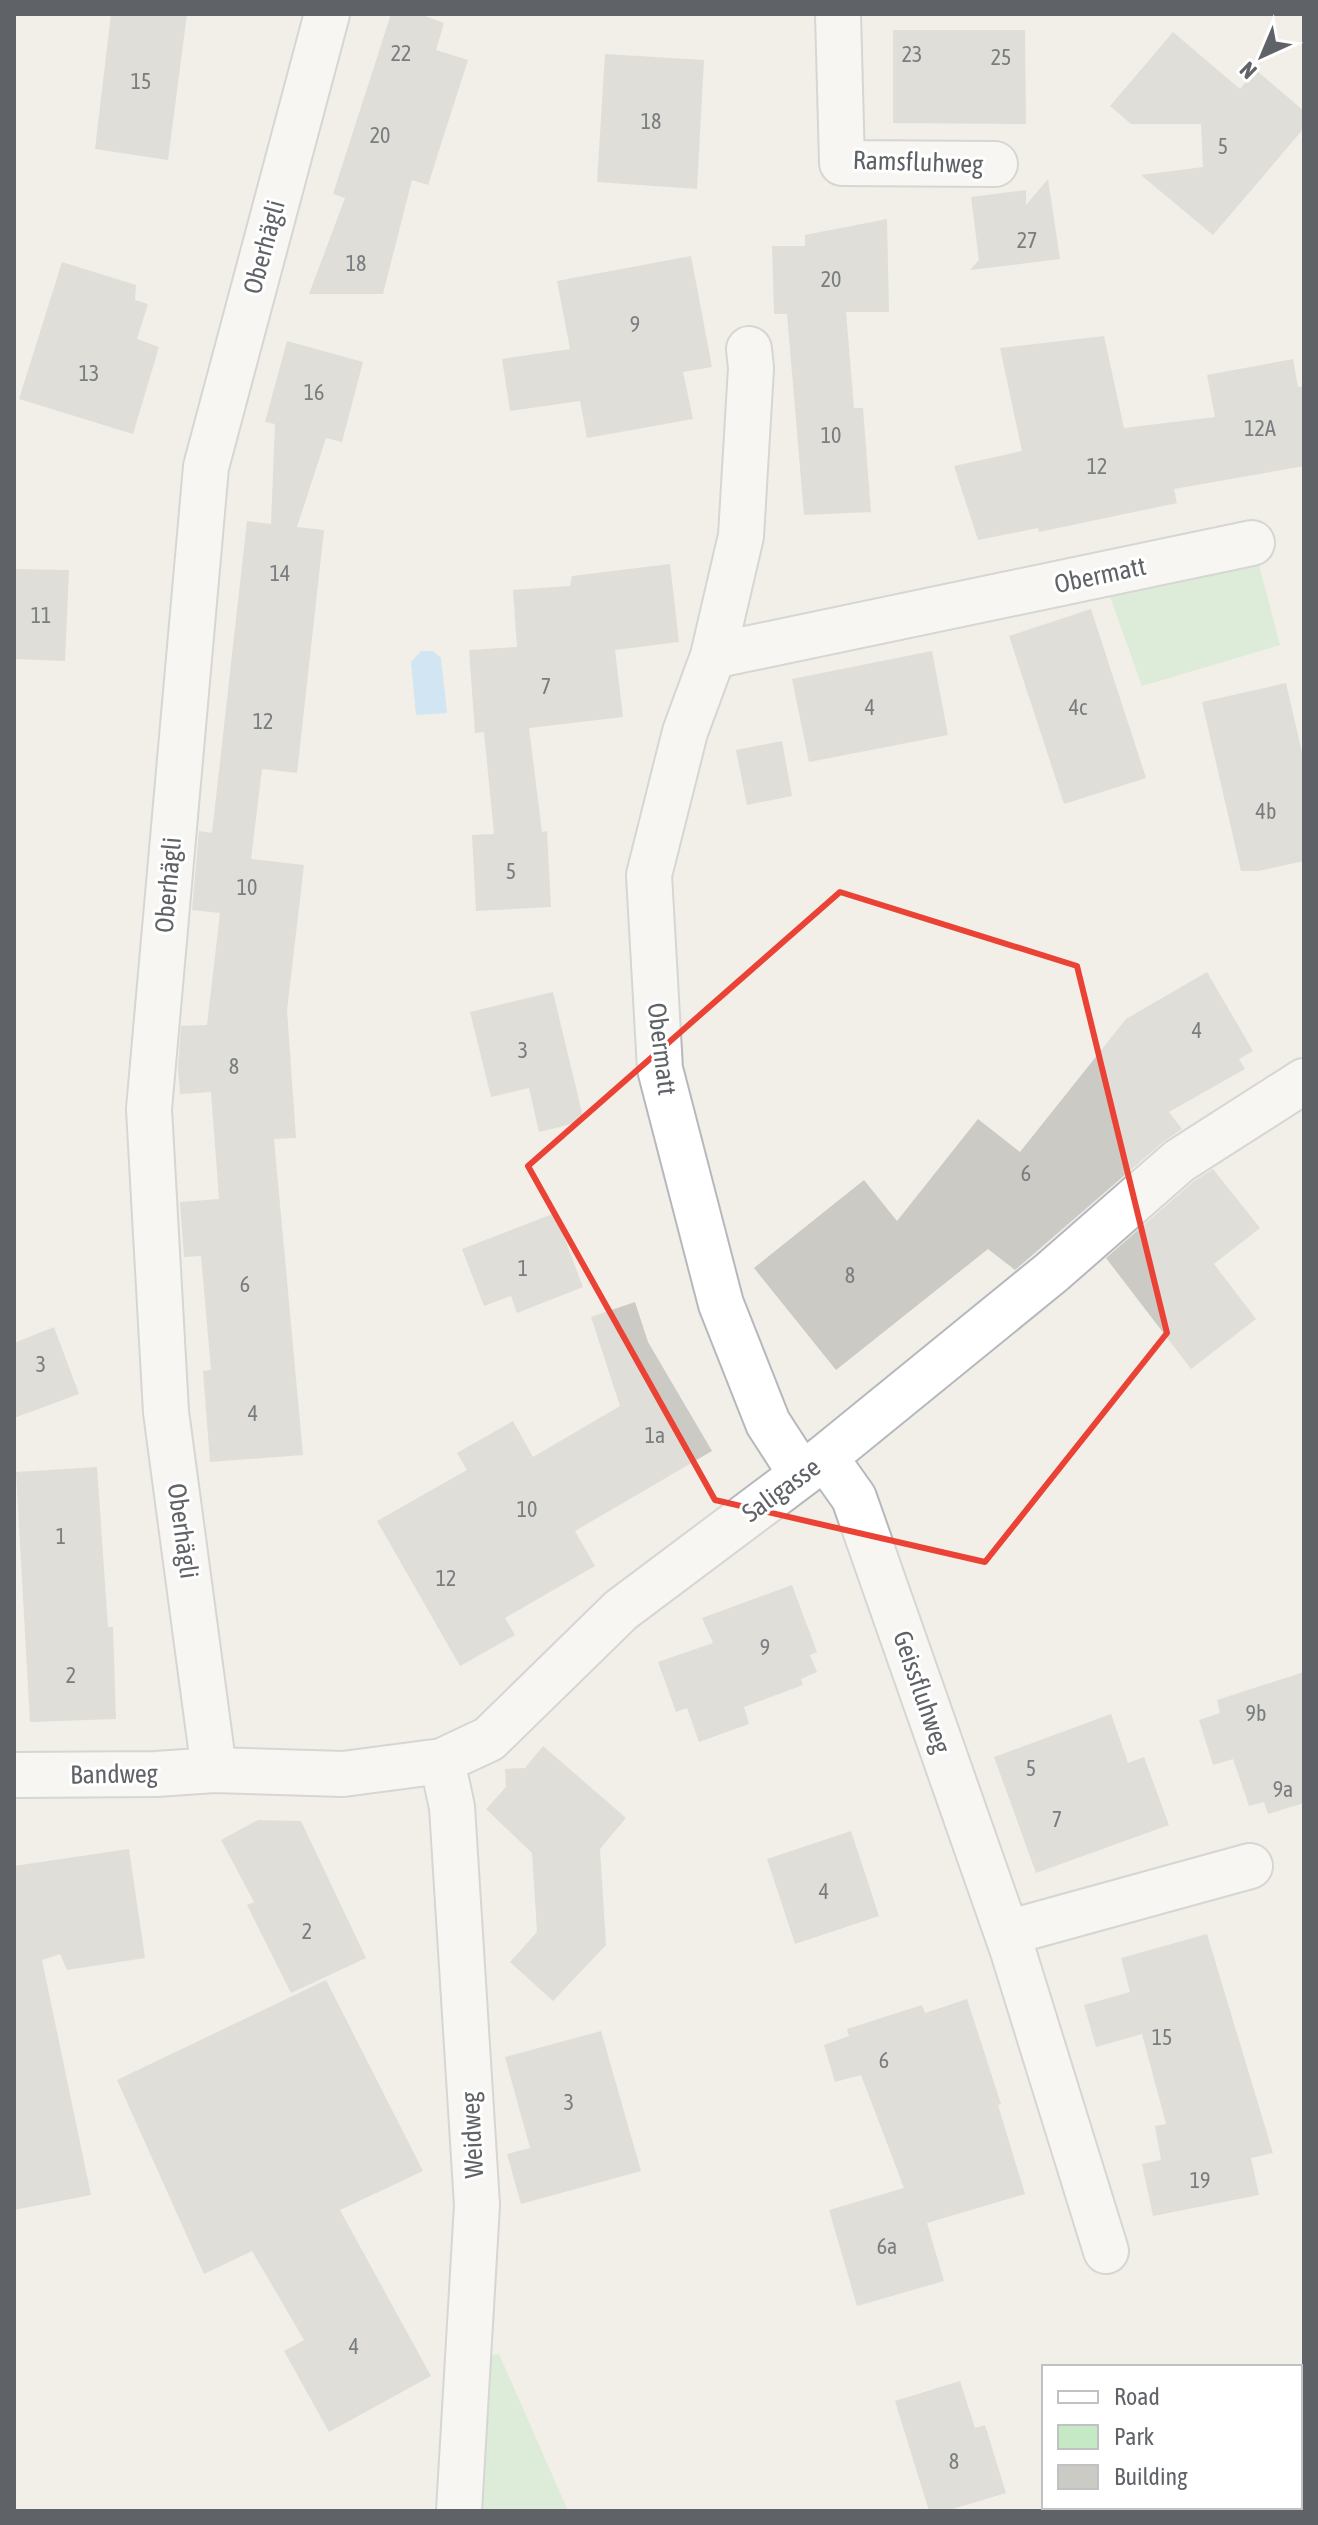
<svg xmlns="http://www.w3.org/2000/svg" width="1318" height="2525" font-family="'Asap Condensed',sans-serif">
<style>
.green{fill:#c5e8c5}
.water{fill:#aadaff}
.building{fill:#cccac5}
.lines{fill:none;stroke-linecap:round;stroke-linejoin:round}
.minor-casing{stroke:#b5b8bc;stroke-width:48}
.minor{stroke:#fff;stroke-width:44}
.marked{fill:none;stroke:#ea4335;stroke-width:6;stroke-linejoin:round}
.labels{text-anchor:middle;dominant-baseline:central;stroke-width:6;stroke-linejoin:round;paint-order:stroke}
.number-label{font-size:22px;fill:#7a7d7f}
.street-label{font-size:26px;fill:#5f6368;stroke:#fff}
</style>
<rect width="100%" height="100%" fill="#f1efe8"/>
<!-- green -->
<path class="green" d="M1257,558l23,87 -138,41 -34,-95z
M499,2354l69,157h-109l9,-153z"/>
<!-- water -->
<path class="water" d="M421,651h12l8,7 6,55 -31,2 -5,-53z"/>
<!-- building -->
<path class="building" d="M111,14h76l-19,146 -73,-11z
M391,14h28l25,9 -8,27 32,10 -40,125 -16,-5 -29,114h-74l36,-96 -12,-4z
M893,30h132l1,94 -133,-1z
M1173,32l67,57 16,-19 48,41v17l-91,107 -72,-60 62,-8 -2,-43h-70l-21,-18z
M605,54l99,6 -7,129 -100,-7z
M1048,179l12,80 -90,11 9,-10 -8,-63 55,-7v15z
M887,219l2,93h-43l8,96h9l8,104 -67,3 -17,-201h-13l-2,-68h33v-11z
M691,256l21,111 -29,5 10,47 -106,19 -7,-37 -70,10 -8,-52 68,-10 -13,-68z
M62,262l74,23 -1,15 13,4 -11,35 22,8 -26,87 -114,-35z
M1104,336l20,92 91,-11 -8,-42 86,-16 5,28 6,-1v80l-130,23 3,14 -138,29 -1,-4 -60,12 -24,-74 68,-15 -22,-103z
M287,341l76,21 -21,80 -16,-4 -29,89 27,3 -27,243 -35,-4 -11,90 53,6 -17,145 9,128 -22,1 29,316 -93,7 -7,-91 8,-1 -10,-114 -17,1 -4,-55 39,-3 -8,-107 -31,2 -2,-26 3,-42 26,-1 13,-112 -28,-3 7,-79 13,2 35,-312 24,3 4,-100 -10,-2z
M670,564l9,78 -64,8 8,67 -94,11 13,104 5,-1 4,76 -75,4 -4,-76 22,-1 -10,-102 -9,1 -6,-83 48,-3 -4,-57 57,-4 2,-10z
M14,569l55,1 -4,91 -51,-2z
M1091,609l55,169 -82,26 -55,-168z
M932,651l16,84 -139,27 -17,-83z
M1286,683l18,78v100l-45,10h-18l-39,-169z
M782,741l10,55 -45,9 -11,-55z
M1207,972l46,79 -14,8 6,10 -76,43 13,17 -19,13 -148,128 -27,-21 -152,121 -82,-102 110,-88 33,41 81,-102 42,33 106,-133z
M553,992l31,129 -45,11 -10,-44 -38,9 -21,-85z
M1213,1169l47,59 -46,36 42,55 -65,50 -85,-111 88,-77z
M555,1213l28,74 -66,26 -6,-17 -27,10 -22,-57z
M635,1302l13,40 64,109 -137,80 20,35 -90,52 10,17 -55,31 -83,-145 90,-51 -10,-17 56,-32 20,36 87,-51 -29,-89z
M54,1327l25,67 -65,24v-75z
M97,1467l11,160h5l3,92 -86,3 -14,-250z
M792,1585l25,67 -7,3 7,17 -16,7 2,6 -59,22 5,17 -50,18 -12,-34 -11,4 -18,-50 55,-19 -11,-25z
M1304,1672v131l-36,11 -4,-12 -15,4 -16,-47 -20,6 -14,-45 21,-7 -3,-13z
M1111,1714l17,49 16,-6 25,68 -133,48 -42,-116z
M543,1746l83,72 -26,31 6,96 -53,56 -43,-39 27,-30 -5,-79 -46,-44 20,-22 -1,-18 20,-1z
M258,1820l43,1 65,137 -75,35 -44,-88 7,-3 -33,-62z
M851,1831l28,85 -84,28 -28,-85z
M129,1849l16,109 -78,12 -7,-16 -18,6 49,235 -77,15v-344z
M1207,1934l66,219 -22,5 8,37 -106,21 -11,-52 19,-4 -6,-34 11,-2 -24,-90 -46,13 -12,-42 46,-13 -9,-34z
M326,1980l97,191 -83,39 91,166 -102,56 -45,-81 20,-11 -52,-89 -48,23 -87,-194z
M967,1999l34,105 -3,1 27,89 -98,29 17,58 -87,25 -28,-96 75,-22 -43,-113 -26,7 -11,-37 25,-9 -2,-7 75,-24 3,8z
M601,2031l40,140 -120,33 -14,-50 23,-6 -25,-91z
M960,2381l15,47 10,-3 21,68 -60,18h-17l-34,-110z"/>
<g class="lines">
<!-- minor casing -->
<g class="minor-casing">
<path id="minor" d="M838,14l4,149 153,1
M749,349l2,19 -10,168 -28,120 -28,76 -36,143 11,194 61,235 47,119 33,51
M713,656l539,-113
M825,1457l29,41 158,450 94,303
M442,1761l10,46 25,398 -18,306
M214,1770l-48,-358 -17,-303 57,-642 121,-453
M14,1775l142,-1 58,-4 129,4 99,-13 47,-22 132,-129 204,-153 226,-184 128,-112 125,-80
M1007,1933l243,-67"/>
</g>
<!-- minor -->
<use href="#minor" class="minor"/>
</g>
<!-- marked area -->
<path d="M0 0H1318V2525H0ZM840,892l237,74 90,367 -182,229 -270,-62 -187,-334z" fill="#f1efe8" fill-opacity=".55" fill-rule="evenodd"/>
<path class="marked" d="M840,892l237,74 90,367 -182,229 -270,-62 -187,-334z"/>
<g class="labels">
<!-- number labels -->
<g class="number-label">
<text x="401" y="53">22</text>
<text x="912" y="54">23</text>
<text x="1001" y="57">25</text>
<text x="141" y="81">15</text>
<text x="651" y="121">18</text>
<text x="380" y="135">20</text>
<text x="1223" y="146">5</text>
<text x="1027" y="240">27</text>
<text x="356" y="263">18</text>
<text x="831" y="279">20</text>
<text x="635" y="324">9</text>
<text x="89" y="373">13</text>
<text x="314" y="392">16</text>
<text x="1260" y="428">12A</text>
<text x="831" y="435">10</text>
<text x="1097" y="466">12</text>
<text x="280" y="573">14</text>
<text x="41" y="615">11</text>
<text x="546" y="686">7</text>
<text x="870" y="707">4</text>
<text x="1078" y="707">4c</text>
<text x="263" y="721">12</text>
<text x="1266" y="811">4b</text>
<text x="511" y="871">5</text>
<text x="247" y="887">10</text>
<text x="1197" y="1030">4</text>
<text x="523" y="1050">3</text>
<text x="234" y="1066">8</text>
<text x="1026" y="1173">6</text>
<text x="523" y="1268">1</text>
<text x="850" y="1275">8</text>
<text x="245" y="1284">6</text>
<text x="41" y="1364">3</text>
<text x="253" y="1413">4</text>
<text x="655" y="1435">1a</text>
<text x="527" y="1509">10</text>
<text x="61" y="1536">1</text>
<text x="446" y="1578">12</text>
<text x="765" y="1647">9</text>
<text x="71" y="1675">2</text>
<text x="1256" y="1713">9b</text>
<text x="1031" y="1768">5</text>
<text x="1283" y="1789">9a</text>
<text x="1057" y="1819">7</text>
<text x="824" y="1891">4</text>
<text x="307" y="1931">2</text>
<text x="1162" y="2037">15</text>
<text x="884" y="2060">6</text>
<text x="569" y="2102">3</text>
<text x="1200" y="2180">19</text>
<text x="887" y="2246">6a</text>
<text x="354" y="2346">4</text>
<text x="954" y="2461">8</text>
</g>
<!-- street labels -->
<g class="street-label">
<text transform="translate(918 162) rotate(2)">Ramsfluhweg</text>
<text transform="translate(264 247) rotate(-75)">Oberhägli</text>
<text transform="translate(1100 575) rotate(-12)">Obermatt</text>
<text transform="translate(168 885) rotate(-85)">Oberhägli</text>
<text transform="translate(662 1049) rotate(83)">Obermatt</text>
<text transform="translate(781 1490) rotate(-36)">Saligasse</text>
<text transform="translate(183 1531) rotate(82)">Oberhägli</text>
<text transform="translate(922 1692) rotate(71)">Geissfluhweg</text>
<text transform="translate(114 1774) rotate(-1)">Bandweg</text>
<text transform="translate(472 2135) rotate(-93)">Weidweg</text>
</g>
</g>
<!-- border -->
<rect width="1318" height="2525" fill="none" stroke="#5f6368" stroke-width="32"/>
<!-- legend -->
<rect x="1042" y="2365" width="260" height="144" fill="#ffffff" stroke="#bfc1c3" stroke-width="2"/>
<rect x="1058" y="2391" width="40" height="12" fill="#ffffff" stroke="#bfc1c3" stroke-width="2"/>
<text x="1114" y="2405" font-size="24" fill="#5f6368">Road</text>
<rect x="1058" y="2425" width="40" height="24" fill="#c5e8c5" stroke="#bfc1c3" stroke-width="2"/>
<text x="1114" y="2445" font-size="24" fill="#5f6368">Park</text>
<rect x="1058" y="2465" width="40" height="24" fill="#cccac5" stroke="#bfc1c3" stroke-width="2"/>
<text x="1114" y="2485" font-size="24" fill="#5f6368">Building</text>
<!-- north arrow -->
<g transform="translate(1262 56) rotate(224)" stroke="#ffffff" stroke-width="6" paint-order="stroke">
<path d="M0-6L14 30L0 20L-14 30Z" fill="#5f6368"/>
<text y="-12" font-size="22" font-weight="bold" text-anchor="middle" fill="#5f6368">N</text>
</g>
</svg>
